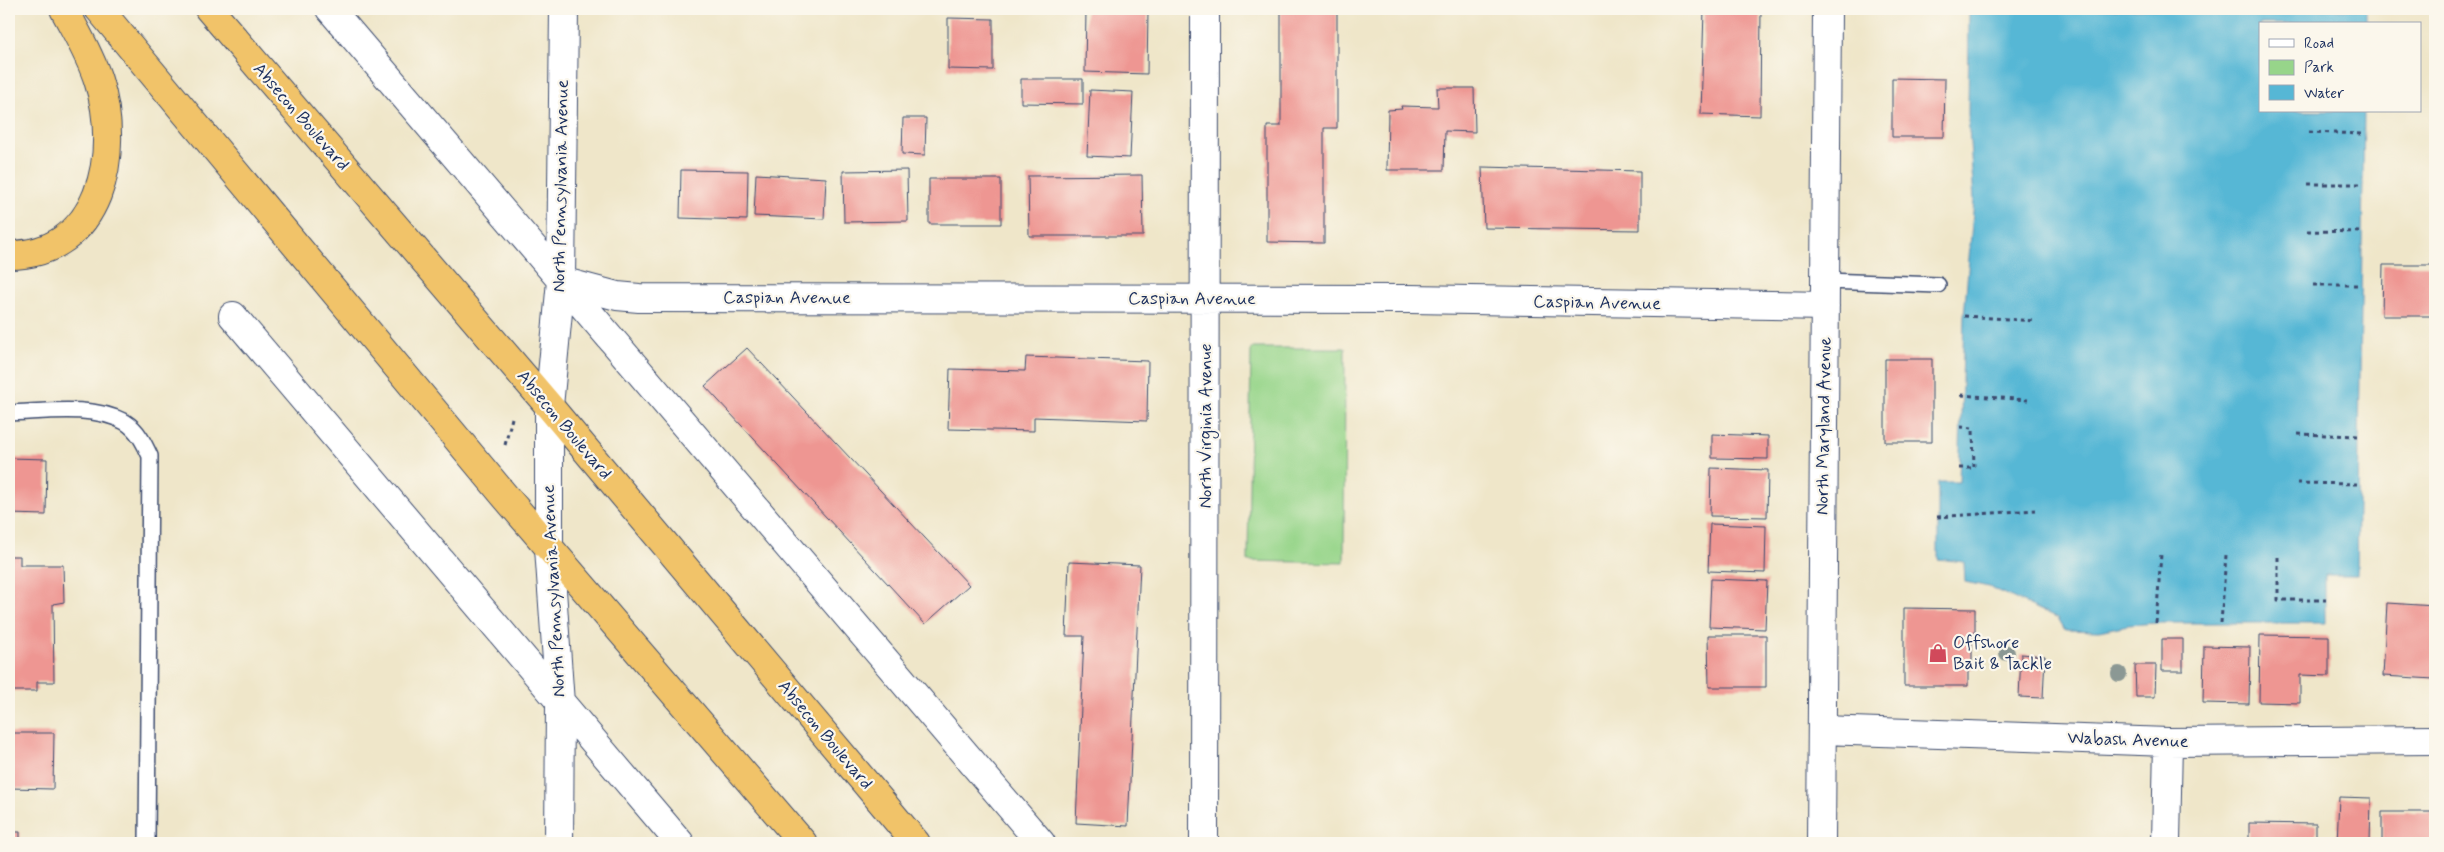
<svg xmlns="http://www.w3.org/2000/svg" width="2444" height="852" font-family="Mynerve,sans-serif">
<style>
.green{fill:#97d58a;stroke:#598274}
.water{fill:#56b7d5;stroke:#38739a}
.building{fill:#ee9692}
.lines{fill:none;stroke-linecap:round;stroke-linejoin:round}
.service-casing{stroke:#3b4a6e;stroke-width:18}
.minor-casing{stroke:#3b4a6e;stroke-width:30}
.trunk-casing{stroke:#3b4a6e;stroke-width:30}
.path{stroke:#3b4a6e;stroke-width:3;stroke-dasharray:4 4;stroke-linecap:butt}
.service{stroke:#fff;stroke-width:15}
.minor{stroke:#fff;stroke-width:28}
.trunk{stroke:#f1c369;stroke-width:28}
.tree{fill:#8b9894}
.labels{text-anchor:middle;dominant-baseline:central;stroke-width:4.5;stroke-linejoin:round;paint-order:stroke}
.street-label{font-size:18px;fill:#1b2f5e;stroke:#fbf7ec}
.poi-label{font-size:18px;fill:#1b2f5e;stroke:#fbf7ec;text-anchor:start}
</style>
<rect width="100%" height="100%" fill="#fbf7ec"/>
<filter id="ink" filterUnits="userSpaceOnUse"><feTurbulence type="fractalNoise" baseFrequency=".02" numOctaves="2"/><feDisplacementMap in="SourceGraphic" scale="10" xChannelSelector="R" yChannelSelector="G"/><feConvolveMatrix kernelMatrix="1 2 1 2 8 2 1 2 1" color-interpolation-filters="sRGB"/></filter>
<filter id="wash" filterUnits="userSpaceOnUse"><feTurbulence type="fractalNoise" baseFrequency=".0096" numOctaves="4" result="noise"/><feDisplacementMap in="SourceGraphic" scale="20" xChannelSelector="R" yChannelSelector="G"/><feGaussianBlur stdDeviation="1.12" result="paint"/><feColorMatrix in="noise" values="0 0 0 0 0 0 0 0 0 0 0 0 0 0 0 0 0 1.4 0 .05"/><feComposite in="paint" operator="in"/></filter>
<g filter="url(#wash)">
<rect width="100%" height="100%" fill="#efe6c9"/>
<!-- green -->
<path class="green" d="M1251,348h94l-1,215 -96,-2z"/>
<!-- water -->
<path class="water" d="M1969,9h397v15h-106v87h104l-7,464h-32v48h-169l-28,2 -29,6 -34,-1 -7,-12 -69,-31 -24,-5 -1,-20 -26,-3v-77h21l5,-166 10,-116 -6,-86z"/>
<g id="blocks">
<!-- building -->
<path class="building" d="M1086,9l62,2 -1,63 -62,-2z
M1281,9l56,1v118h-13v115l-57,-1v-116h14z
M1704,9h57l-1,107 -59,-2z
M948,18l45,1v51l-45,-1z
M1892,78l53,1 -1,58h-52z
M1021,79h62v25l-62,-1z
M1437,88h37l1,44 -30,-1 -1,39h-57l1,-60 14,-1 -1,-3 37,1z
M1090,90l43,2 -3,66 -43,-2z
M903,118h23l-1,37 -23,-1z
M1482,167l158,4v59l-156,-2z
M681,170l67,1 -1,49 -67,-2z
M907,170l1,51 -64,1 -1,-51z
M756,174l70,4 -2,41 -70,-3z
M1142,175l1,61h-114l-1,-60z
M929,179h72v45h-72z
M2383,265h52v51h-53z
M747,348l222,237 -44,39 -220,-238z
M1026,357l122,4 -1,60 -113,-4v14l-86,-2 2,-60 75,2z
M1885,359h47v83h-47z
M1712,434l56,2v23l-56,-1z
M9,458l38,1 -1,56 -37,-1z
M1711,468l57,2 -1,47 -57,-1z
M1710,524l56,2 -1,47 -57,-2z
M9,556h11v9h43l1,37 -11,2 1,78h-17v9h-28z
M1069,562l71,3 -12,261 -52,-3 8,-187h-18z
M1711,579l56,2 -2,48 -56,-2z
M2387,603l48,3 -1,73 -51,-3z
M1904,608l71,1v28h-3v32h-4v17h-64z
M1708,635h58v52h-57z
M2260,635l69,1v40l-29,-1v28l-41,-1z
M2162,639h21v32h-21z
M2204,646l46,1 -1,57 -46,-1z
M2021,654l24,2 -2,42 -24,-1z
M2135,665h21l-1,32h-19z
M9,733h45l-1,56 -44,-1z
M2339,797l32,1 -1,45h-33z
M2382,812h50v31h-50z
M2249,823l67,1v19h-67z
M9,832h11v11h-11z
M63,841v2h-32v-1z"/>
</g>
</g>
<g filter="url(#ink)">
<use href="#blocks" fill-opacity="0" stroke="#3b4a6e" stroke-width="1"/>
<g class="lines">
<!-- service casing -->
<g class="service-casing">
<path id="service" d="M1826,281l112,4
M9,413c36,-1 82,-9 116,9 13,8 19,21 25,34l-3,387"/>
</g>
<!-- minor casing -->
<g class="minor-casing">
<path id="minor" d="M330,9l711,834
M561,281l56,15 22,2 771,1 415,7
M233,316l447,527
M1822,730l346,12 267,-2
M559,843l1,-140 -11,-155v-142l12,-125 3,-272
M1204,843l1,-834
M1821,843l6,-834
M2166,843l2,-101"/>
</g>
<!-- trunk casing -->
<g class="trunk-casing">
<path id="trunk" d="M99,9l405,486 299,348
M209,9l340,397 367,437
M9,255c92,0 113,-102 89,-175 -8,-25 -22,-48 -34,-71"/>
</g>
<!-- path -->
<path class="path" d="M2309,132l54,2
M2308,184h55
M2307,231l55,1
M2313,285h48
M1964,316l71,5
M1961,395l67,5
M2298,434l61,2
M505,445l7,-27
M1959,468h15l-1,-40 -13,-1
M2297,483l61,1
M1937,517l98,-7
M2278,557v43h48
M2156,623l5,-69
M2221,623l5,-68"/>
<!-- service -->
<use href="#service" class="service"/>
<!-- minor -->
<use href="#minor" class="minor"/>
<!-- trunk -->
<use href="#trunk" class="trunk"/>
</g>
<!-- trees -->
<g class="tree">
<circle cx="2007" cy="653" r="8"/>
<circle cx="2119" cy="674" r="8"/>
</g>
</g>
<!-- icons -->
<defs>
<g id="shop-bare" transform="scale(1.5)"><path d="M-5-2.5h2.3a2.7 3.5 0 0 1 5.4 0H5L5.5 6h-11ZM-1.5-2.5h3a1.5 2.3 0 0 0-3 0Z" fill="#d1495b" stroke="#fbf7ec" stroke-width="2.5" paint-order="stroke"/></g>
</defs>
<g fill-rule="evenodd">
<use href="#shop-bare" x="1938" y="653"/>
</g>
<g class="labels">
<!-- street labels -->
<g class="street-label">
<text transform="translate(301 117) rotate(49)">Absecon Boulevard</text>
<text transform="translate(561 186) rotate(-89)">North Pennsylvania Avenue</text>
<text x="787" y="298">Caspian Avenue</text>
<text x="1192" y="299">Caspian Avenue</text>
<text transform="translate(1597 303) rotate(1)">Caspian Avenue</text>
<text transform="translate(564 425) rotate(50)">Absecon Boulevard</text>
<text transform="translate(1206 426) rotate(-90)">North Virginia Avenue</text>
<text transform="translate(1824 426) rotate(-89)">North Maryland Avenue</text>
<text transform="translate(554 591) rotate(-93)">North Pennsylvania Avenue</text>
<text transform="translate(825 735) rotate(50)">Absecon Boulevard</text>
<text transform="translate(2128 740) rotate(2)">Wabash Avenue</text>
</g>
<!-- poi labels -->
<g class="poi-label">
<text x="1953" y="643">Offshore<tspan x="1953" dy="21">Bait &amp; Tackle</tspan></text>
</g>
</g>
<!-- margin -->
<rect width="2444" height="852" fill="none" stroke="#fbf7ec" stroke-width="30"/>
<!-- legend -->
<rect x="2259" y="22" width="162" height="90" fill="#fbf7ec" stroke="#a1a7b3"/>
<rect x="2269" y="39" width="25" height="8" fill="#ffffff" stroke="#a1a7b3"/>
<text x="2304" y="48" font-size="15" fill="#1b2f5e">Road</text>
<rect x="2269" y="60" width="25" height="15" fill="#97d58a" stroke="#a1a7b3"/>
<text x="2304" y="72" font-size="15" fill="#1b2f5e">Park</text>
<rect x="2269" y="85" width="25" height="15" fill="#56b7d5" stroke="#a1a7b3"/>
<text x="2304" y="98" font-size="15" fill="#1b2f5e">Water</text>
</svg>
